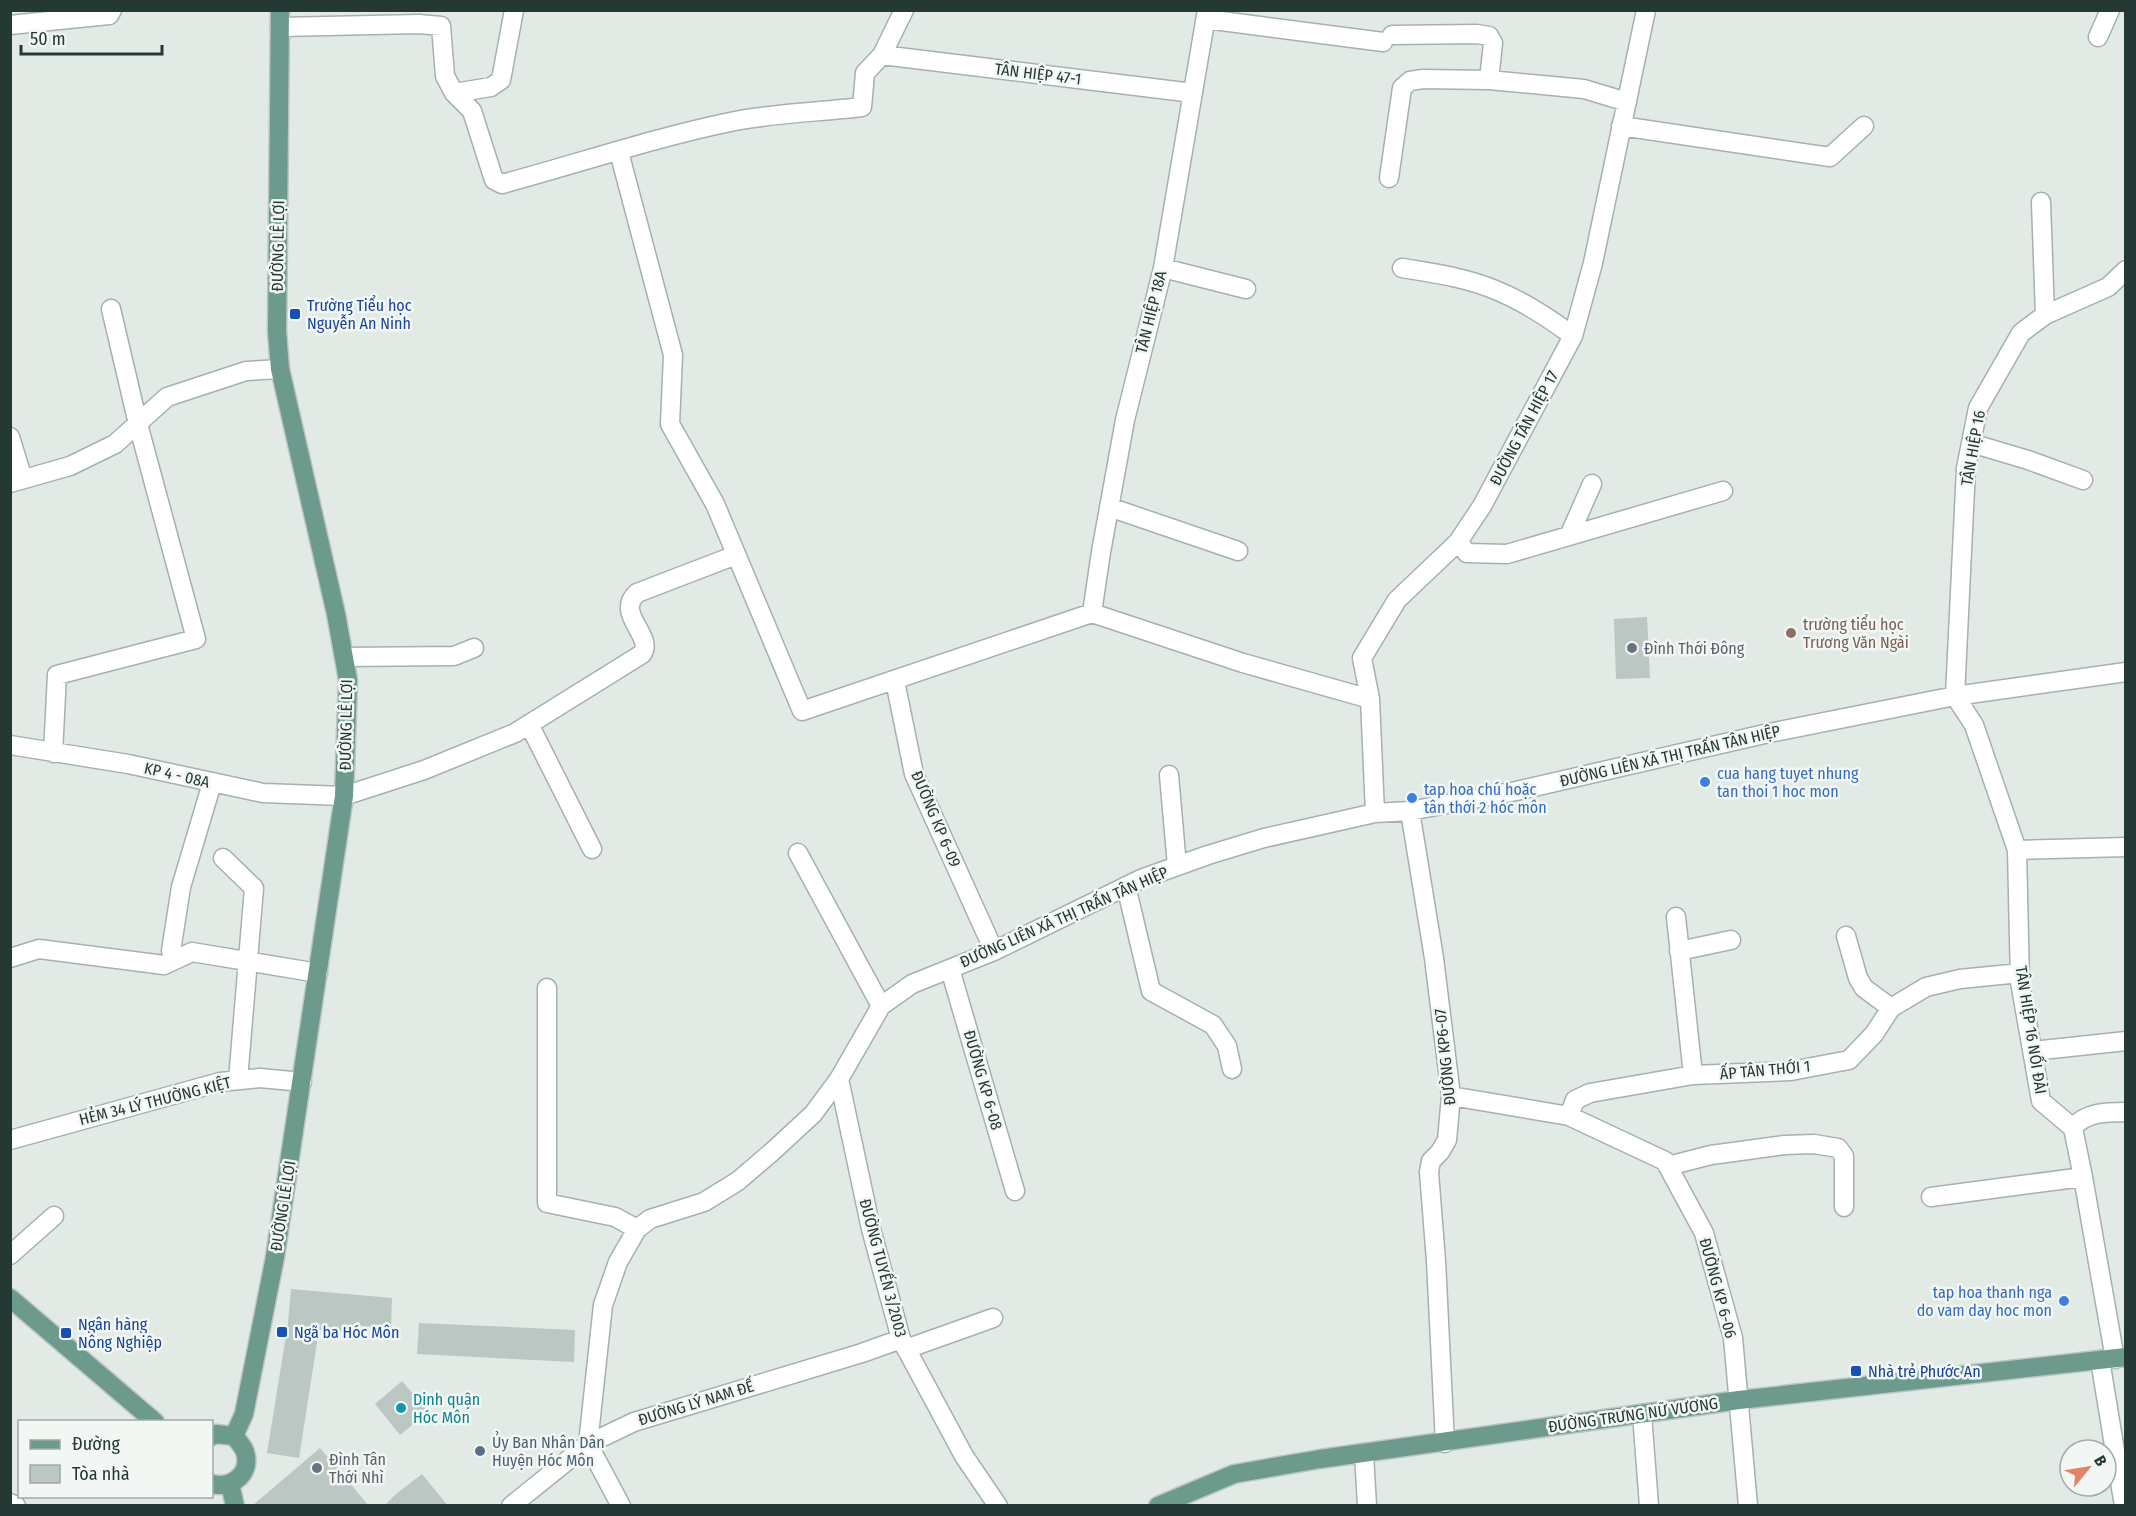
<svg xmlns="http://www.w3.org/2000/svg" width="2136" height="1516" font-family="'Fira Sans Condensed',sans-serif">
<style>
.building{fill:#bbc7c2}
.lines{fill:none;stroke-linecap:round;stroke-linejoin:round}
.minor-casing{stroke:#a5b1ad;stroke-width:21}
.major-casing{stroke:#bdc4c2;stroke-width:21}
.minor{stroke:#fff;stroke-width:18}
.major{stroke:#6c9a8d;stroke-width:18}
.transit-dot{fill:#1a4fb4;stroke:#f2f7f4;stroke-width:2}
.education-dot{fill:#8d6e63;stroke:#f2f7f4;stroke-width:2}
.worship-dot{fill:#6b7280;stroke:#f2f7f4;stroke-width:2}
.shop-dot{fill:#3f7fe0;stroke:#f2f7f4;stroke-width:2}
.culture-dot{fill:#0f9aa8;stroke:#f2f7f4;stroke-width:2}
.service-dot{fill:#5c6f8a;stroke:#f2f7f4;stroke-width:2}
.labels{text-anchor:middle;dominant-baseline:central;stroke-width:5;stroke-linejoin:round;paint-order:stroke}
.street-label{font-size:16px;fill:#243933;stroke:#f2f7f4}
.transit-label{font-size:16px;fill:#164399;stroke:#f2f7f4;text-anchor:start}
.education-label{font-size:16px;fill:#785e54;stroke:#f2f7f4;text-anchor:start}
.worship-label{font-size:16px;fill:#5b616d;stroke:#f2f7f4;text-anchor:start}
.shop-label{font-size:16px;fill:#366cbe;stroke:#f2f7f4;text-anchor:start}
.culture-label{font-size:16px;fill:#0d838f;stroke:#f2f7f4;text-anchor:start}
.service-label{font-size:16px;fill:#4e5e75;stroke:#f2f7f4;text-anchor:start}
</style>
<rect width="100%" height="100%" fill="#e2eae6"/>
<!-- building -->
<path class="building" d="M1647,617l3,61 -34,1 -2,-60z
M291,1289l101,9 -1,30 -46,-3v7l-26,-2 -20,128 -32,-5 21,-130z
M419,1323l156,7 -1,32 -157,-8z
M402,1381l26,31 -28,23 -25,-31z
M320,1448l49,58h-117l41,-35z
M422,1474l26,32h-64l12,-12z"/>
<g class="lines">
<!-- minor casing -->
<g class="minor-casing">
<path id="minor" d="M1206,19l177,23
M10,25l99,-10 3,-5
M280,27l139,-3 22,2 4,50 9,17 18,18 22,69 8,4c78,-21 154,-47 233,-63 41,-8 85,-9 127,-14l3,-34 17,-18 22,-45
M1392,35l85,-1 12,2 4,7 -4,37
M2098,37l12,-27
M882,55l311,38
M454,93l37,-6 10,-7 13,-70
M1621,126l209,31 34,-31
M619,152l54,203 -3,69 45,80 87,207 290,-98 151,50 127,36
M1389,178l13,-90 8,-7 13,-2 66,1 95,9 43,13
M2041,202l4,113
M1163,268l83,21
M1402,268c30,5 62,9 91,21 28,11 56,29 80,47
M10,437l13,42
M1971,443l57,17 55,20
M10,483l60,-17 45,-22 52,-47 79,-26 34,-2
M1109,507l129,44
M1569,536l23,-52
M1458,542l9,11 40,1 216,-63
M1092,613l9,-61 24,-132 38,-152 44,-258
M344,657l110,-1 20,-8
M895,681l19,93 80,177
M529,724l63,125
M10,745l118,19 135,29 81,3 80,-26 91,-37 127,-79c13,-18 -28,-40 -5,-61l99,-38
M53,753l4,-78 139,-36 -58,-215 -27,-115
M1169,775l8,91
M1410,811l24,147 17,138 -4,44 -7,12 -9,9 -2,11 7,89 9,182
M1375,813l-5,-114 -8,-41 35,-58 61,-58 24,-36 91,-170 20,-73 53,-253
M2017,850l109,-3
M798,853l83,153
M223,858l31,30 -16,192
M1126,886l25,105 62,34 14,21 5,23
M1676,917l17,158
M1846,936l12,42 6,10 27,20
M1679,951l52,-11
M10,958l29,-9 125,16 28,-13 126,21
M177,959l-6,-8 10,-64 31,-104
M950,969l65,222
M547,988v215l68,14 22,12
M2033,1051l93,-10
M839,1079l32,150 30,110 63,117 34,50
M1451,1096l118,20 96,45 39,72 29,105 15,168
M1569,1116l6,-16 15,-7 103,-18 98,-4 58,-11 25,-26 17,-26 35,-21 34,-8 60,-6
M2073,1128c12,-16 34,-16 53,-16
M10,1140l210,-58 40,-4 42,4
M1668,1166l43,-11 74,-10 29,-1 24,4 6,8v51
M1931,1197l152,-20
M10,1255l44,-39
M906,1349l87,-31
M2115,1359l-32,-182 -10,-49 -32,-27 -21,-119 -3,-132 -43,-125 -19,-29 11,-228 12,-60 43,-75 24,-18 63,-28 18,-17
M2100,1360l24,146
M1642,1414l7,92
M588,1444l15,-139 15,-43 19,-33 13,-10 54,-17 34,-21 35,-30 40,-37 26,-35 42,-73 31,-22 82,-33 147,-72 67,-24 56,-17 111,-25 35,-2 106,-20 253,-58 186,-37 171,-24
M588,1444l33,62
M1364,1454l3,52
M10,1503l6,3
M511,1506l77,-62 46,-22 228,-69 39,-14"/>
</g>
<!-- major casing -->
<g class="major-casing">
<path id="major" d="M10,1298l145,124
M212,1436l4,-2 18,2c4,5 9,10 11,16 7,22 -14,37 -33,32
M234,1436l10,-22 31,-157 69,-461 4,-116 -12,-66 -56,-245 -3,-38 3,-321
M230,1484l5,22
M1158,1506l76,-32 86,-15 419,-59 387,-43"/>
</g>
<!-- minor -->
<use href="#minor" class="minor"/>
<!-- major -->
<use href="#major" class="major"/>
</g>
<!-- markers -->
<g class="transit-dot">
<rect x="289" y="308" width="12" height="12" rx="3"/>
<rect x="276" y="1326" width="12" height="12" rx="3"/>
<rect x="60" y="1327" width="12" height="12" rx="3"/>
<rect x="1850" y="1365" width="12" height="12" rx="3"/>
</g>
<circle class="education-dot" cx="1791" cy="633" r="6"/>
<g class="worship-dot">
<circle cx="1632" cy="648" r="6"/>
<circle cx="317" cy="1468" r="6"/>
</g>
<g class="shop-dot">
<circle cx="1705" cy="782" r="6"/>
<circle cx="1412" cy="798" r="6"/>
<circle cx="2064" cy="1301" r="6"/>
</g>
<circle class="culture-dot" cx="401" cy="1408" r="6"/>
<circle class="service-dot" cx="480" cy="1451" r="6"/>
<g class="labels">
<!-- street labels -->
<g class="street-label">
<text transform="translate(1038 74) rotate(7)">TÂN HIỆP 47-1</text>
<text transform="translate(278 246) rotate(-89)">ĐƯỜNG LÊ LỢI</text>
<text transform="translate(1151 312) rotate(-76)">TÂN HIỆP 18A</text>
<text transform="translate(1524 428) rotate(-62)">ĐƯỜNG TÂN HIỆP 17</text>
<text transform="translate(1973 448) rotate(-80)">TÂN HIỆP 16</text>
<text transform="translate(346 725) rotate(-89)">ĐƯỜNG LÊ LỢI</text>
<text transform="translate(1670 756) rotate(-13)">ĐƯỜNG LIÊN XÃ THỊ TRẤN TÂN HIỆP</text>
<text transform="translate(177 775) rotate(13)">KP 4 - 08A</text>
<text transform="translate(936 819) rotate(67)">ĐƯỜNG KP 6-09</text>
<text transform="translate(1064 917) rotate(-24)">ĐƯỜNG LIÊN XÃ THỊ TRẤN TÂN HIỆP</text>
<text transform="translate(2031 1030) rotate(81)">TÂN HIỆP 16 NỐI ĐÀI</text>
<text transform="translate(1445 1057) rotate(-96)">ĐƯỜNG KP6-07</text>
<text transform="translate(1765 1070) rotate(-5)">ẤP TÂN THỚI 1</text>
<text transform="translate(983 1080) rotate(74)">ĐƯỜNG KP 6-08</text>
<text transform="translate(155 1101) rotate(-14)">HẺM 34 LÝ THƯỜNG KIỆT</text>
<text transform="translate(283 1206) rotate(-81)">ĐƯỜNG LÊ LỢI</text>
<text transform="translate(883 1268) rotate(75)">ĐƯỜNG TUYẾN 3/2003</text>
<text transform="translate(1718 1288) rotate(75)">ĐƯỜNG KP 6-06</text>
<text transform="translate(696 1403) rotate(-17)">ĐƯỜNG LÝ NAM ĐẾ</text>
<text transform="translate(1633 1415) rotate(-8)">ĐƯỜNG TRƯNG NỮ VƯƠNG</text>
</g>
<!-- transit labels -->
<g class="transit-label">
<text x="307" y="305">Trường Tiểu học<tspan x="307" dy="18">Nguyễn An Ninh</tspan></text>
<text x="78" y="1324">Ngân hàng<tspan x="78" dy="18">Nông Nghiệp</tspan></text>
<text x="294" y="1332">Ngã ba Hóc Môn</text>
<text x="1868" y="1371">Nhà trẻ Phước An</text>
</g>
<!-- education labels -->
<g class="education-label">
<text x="1803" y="624">trường tiểu học<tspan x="1803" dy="18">Trương Văn Ngài</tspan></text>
</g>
<!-- worship labels -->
<g class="worship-label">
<text x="1644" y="648">Đình Thới Đông</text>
<text x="329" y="1459">Đình Tân<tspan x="329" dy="18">Thới Nhì</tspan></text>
</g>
<!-- shop labels -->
<g class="shop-label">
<text x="1717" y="773">cua hang tuyet nhung<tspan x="1717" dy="18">tan thoi 1 hoc mon</tspan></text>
<text x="1424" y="789">tap hoa chú hoặc<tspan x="1424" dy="18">tân thới 2 hóc môn</tspan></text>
<text x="2052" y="1292" text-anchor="end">tap hoa thanh nga<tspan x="2052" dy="18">do vam day hoc mon</tspan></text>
</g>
<!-- culture labels -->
<g class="culture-label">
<text x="413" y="1399">Dinh quận<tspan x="413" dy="18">Hóc Môn</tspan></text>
</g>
<!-- service labels -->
<g class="service-label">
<text x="492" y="1442">Ủy Ban Nhân Dân<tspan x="492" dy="18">Huyện Hóc Môn</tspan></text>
</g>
</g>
<!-- border -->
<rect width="2136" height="1516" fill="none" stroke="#243933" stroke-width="24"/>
<!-- legend -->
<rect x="18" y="1420" width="195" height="78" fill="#f2f7f4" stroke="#a0aba7" stroke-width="1.5"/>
<rect x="30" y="1440" width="30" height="9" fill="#6c9a8d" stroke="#a0aba7" stroke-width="1.5"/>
<text x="72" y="1450" font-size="18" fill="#243933">Đường</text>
<rect x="30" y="1465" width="30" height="18" fill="#bbc7c2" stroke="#a0aba7" stroke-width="1.5"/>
<text x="72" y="1480" font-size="18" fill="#243933">Tòa nhà</text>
<!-- north arrow -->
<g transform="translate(2088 1468) rotate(60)"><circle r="28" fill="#f2f7f4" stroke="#a0aba7" stroke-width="1.5"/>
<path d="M0-4.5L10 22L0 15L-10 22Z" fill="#e0856a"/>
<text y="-9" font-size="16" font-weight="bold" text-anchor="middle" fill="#243933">B</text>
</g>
<!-- scale -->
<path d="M21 45v9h141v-9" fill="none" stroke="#243933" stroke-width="3"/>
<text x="30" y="45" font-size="18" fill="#243933" stroke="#f2f7f4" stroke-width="4.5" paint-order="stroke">50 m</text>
</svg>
